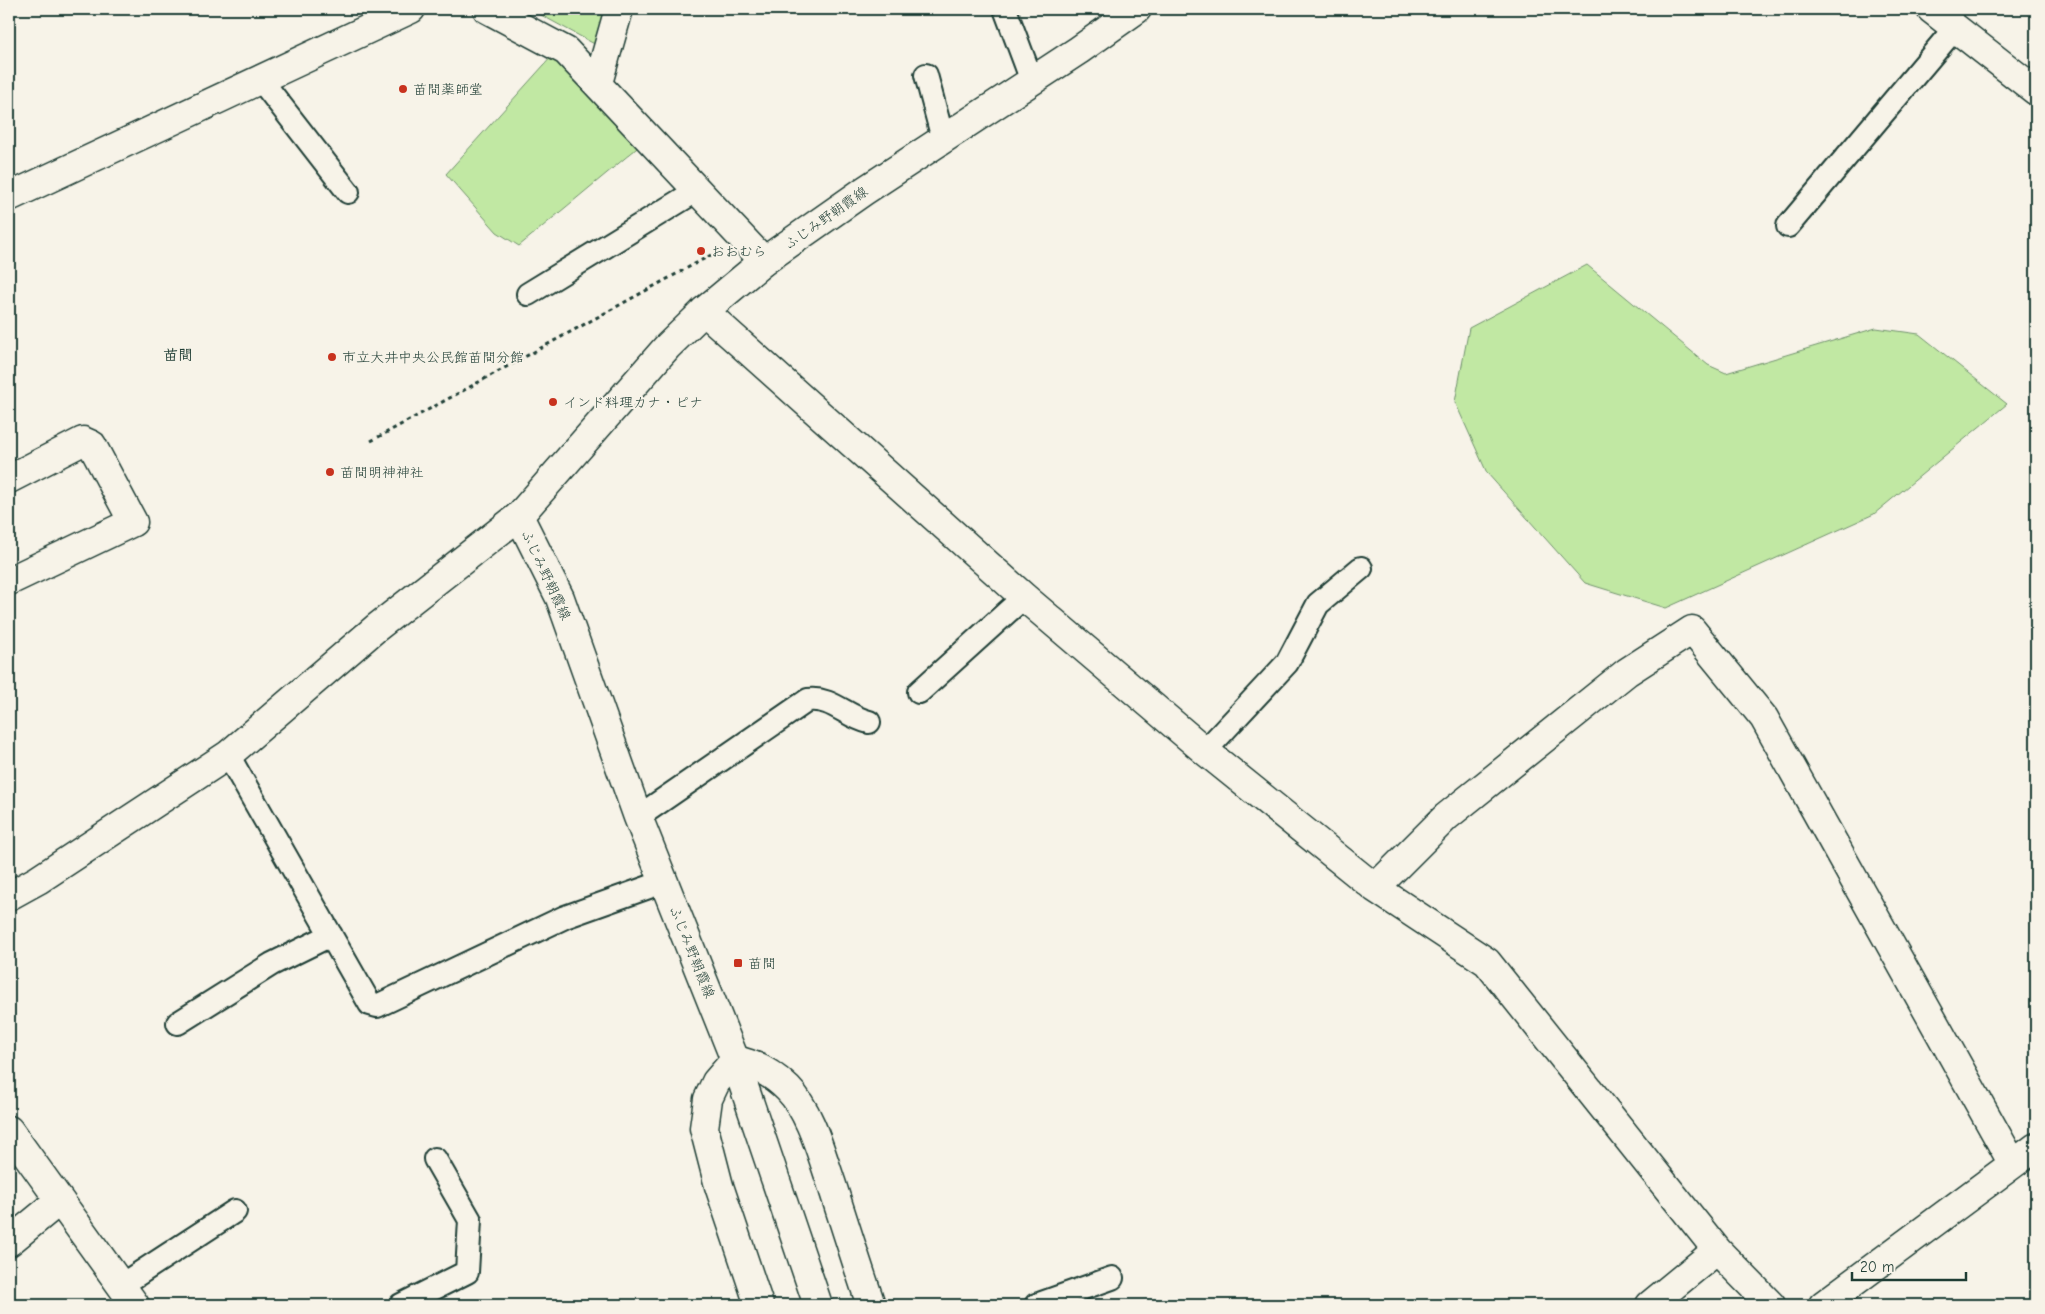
<svg xmlns="http://www.w3.org/2000/svg" width="2045" height="1314" font-family="'Comic Neue','Klee One',sans-serif">
<style>
.green{fill:#c1e8a3;stroke:#70926c}
.lines{fill:none;stroke-linecap:round;stroke-linejoin:round}
.service-casing{stroke:#1f3d34;stroke-width:26}
.minor-casing{stroke:#1f3d34;stroke-width:31}
.tertiary-casing{stroke:#1f3d34;stroke-width:31}
.secondary-casing{stroke:#1f3d34;stroke-width:31}
.path{stroke:#1f3d34;stroke-width:3;stroke-dasharray:4 4;stroke-linecap:butt}
.service{stroke:#f7f3e8;stroke-width:22}
.minor{stroke:#f7f3e8;stroke-width:28}
.tertiary{stroke:#f7f3e8;stroke-width:28}
.secondary{stroke:#f7f3e8;stroke-width:28}
.poi-dot{fill:#c8321e;stroke:#f7f3e8;stroke-width:2}
.labels{text-anchor:middle;dominant-baseline:central;stroke-width:4;stroke-linejoin:round;paint-order:stroke}
.poi-label{font-size:14px;fill:#1f3d34;stroke:#f7f3e8;text-anchor:start}
.street-label{font-size:14px;fill:#1f3d34;stroke:#f7f3e8}
.neighbourhood-label{font-size:15px;font-weight:bold;fill:#1f3d34;stroke:#f7f3e8}
</style>
<rect width="100%" height="100%" fill="#f7f3e8"/>
<filter id="ink" filterUnits="userSpaceOnUse"><feTurbulence type="fractalNoise" baseFrequency=".02" numOctaves="2"/><feDisplacementMap in="SourceGraphic" scale="10" xChannelSelector="R" yChannelSelector="G"/><feConvolveMatrix kernelMatrix="1 2 1 2 8 2 1 2 1" color-interpolation-filters="sRGB"/></filter>
<g filter="url(#ink)">
<!-- green -->
<path class="green" d="M530,9h80l-10,38z
M553,55l89,89 -123,102 -22,-14 -51,-58z
M1587,265l121,100 18,8 150,-45 43,6 88,70 -133,110 -208,94 -81,-25 -98,-110 -32,-71 14,-74z"/>
<g class="lines">
<!-- service casing -->
<g class="service-casing">
<path id="service" d="M1005,9l27,72
M926,75l17,64
M261,80l87,112
M1788,226l167,-198
M528,294l168,-103
M919,692l105,-95
M1205,751l82,-88 31,-59 43,-36
M228,755l142,249 7,2 188,-89 98,-35
M638,817l170,-117c24,-3 38,17 61,22
M178,1023l94,-59 59,-29
M120,1286l115,-75
M401,1305l66,-33 3,-52 -35,-61
M1036,1305l76,-27"/>
</g>
<!-- minor casing -->
<g class="minor-casing">
<path id="minor" d="M487,9l79,42 198,210
M1931,9l105,82
M598,83l21,-74
M9,197l402,-188
M704,311l320,286 181,154 170,137 112,74 230,288 54,55
M9,479l74,-38 9,4 41,77 -124,59
M1375,888l71,-71 181,-145 65,-42 72,88 249,446
M9,1130l126,175
M9,1242l50,-41
M759,1305l-40,-119 -15,-58 4,-29 8,-17 19,-22c20,4 38,14 53,29 22,22 33,64 43,93 13,41 26,82 40,123
M1650,1305l67,-55
M1823,1305l213,-158"/>
</g>
<!-- tertiary casing -->
<g class="tertiary-casing">
<path id="tertiary" d="M9,896l29,-16 190,-125 148,-127 143,-112"/>
</g>
<!-- secondary casing -->
<g class="secondary-casing">
<path id="secondary" d="M818,1305l-83,-245 -97,-243 -78,-219 -41,-82 148,-169 37,-36 60,-50 100,-70 215,-141 58,-41"/>
</g>
<!-- path -->
<path class="path" d="M371,441l340,-186"/>
<!-- service -->
<use href="#service" class="service"/>
<!-- minor -->
<use href="#minor" class="minor"/>
<!-- tertiary -->
<use href="#tertiary" class="tertiary"/>
<!-- secondary -->
<use href="#secondary" class="secondary"/>
</g>
</g>
<!-- markers -->
<g class="poi-dot">
<circle cx="403" cy="89" r="5"/>
<circle cx="701" cy="251" r="5"/>
<circle cx="332" cy="357" r="5"/>
<circle cx="553" cy="402" r="5"/>
<circle cx="330" cy="472" r="5"/>
<rect x="733" y="958" width="10" height="10" rx="2.5"/>
</g>
<g class="labels">
<!-- poi labels -->
<g class="poi-label">
<text x="413" y="89">苗間薬師堂</text>
<text x="711" y="251">おおむら</text>
<text x="342" y="357">市立大井中央公民館苗間分館</text>
<text x="563" y="402">インド料理カナ・ピナ</text>
<text x="340" y="472">苗間明神神社</text>
<text x="748" y="963">苗間</text>
</g>
<!-- street labels -->
<g class="street-label">
<text transform="translate(826 218) rotate(-35)">ふじみ野朝霞線</text>
<text transform="translate(546 575) rotate(65)">ふじみ野朝霞線</text>
<text transform="translate(692 952) rotate(68)">ふじみ野朝霞線</text>
</g>
<!-- neighbourhood labels -->
<g class="neighbourhood-label">
<text x="178" y="355">苗間</text>
</g>
</g>
<!-- margin -->
<rect width="2045" height="1314" fill="none" stroke="#f7f3e8" stroke-width="30"/>
<rect x="15" y="15" width="2015" height="1284" fill="none" stroke="#1f3d34" stroke-width="2" filter="url(#ink)"/>
<!-- scale -->
<path d="M1852 1272v8h114v-8" fill="none" stroke="#1f3d34" stroke-width="2.5"/>
<text x="1860" y="1272" font-size="15" fill="#1f3d34" stroke="#f7f3e8" stroke-width="4" paint-order="stroke">20 m</text>
</svg>
